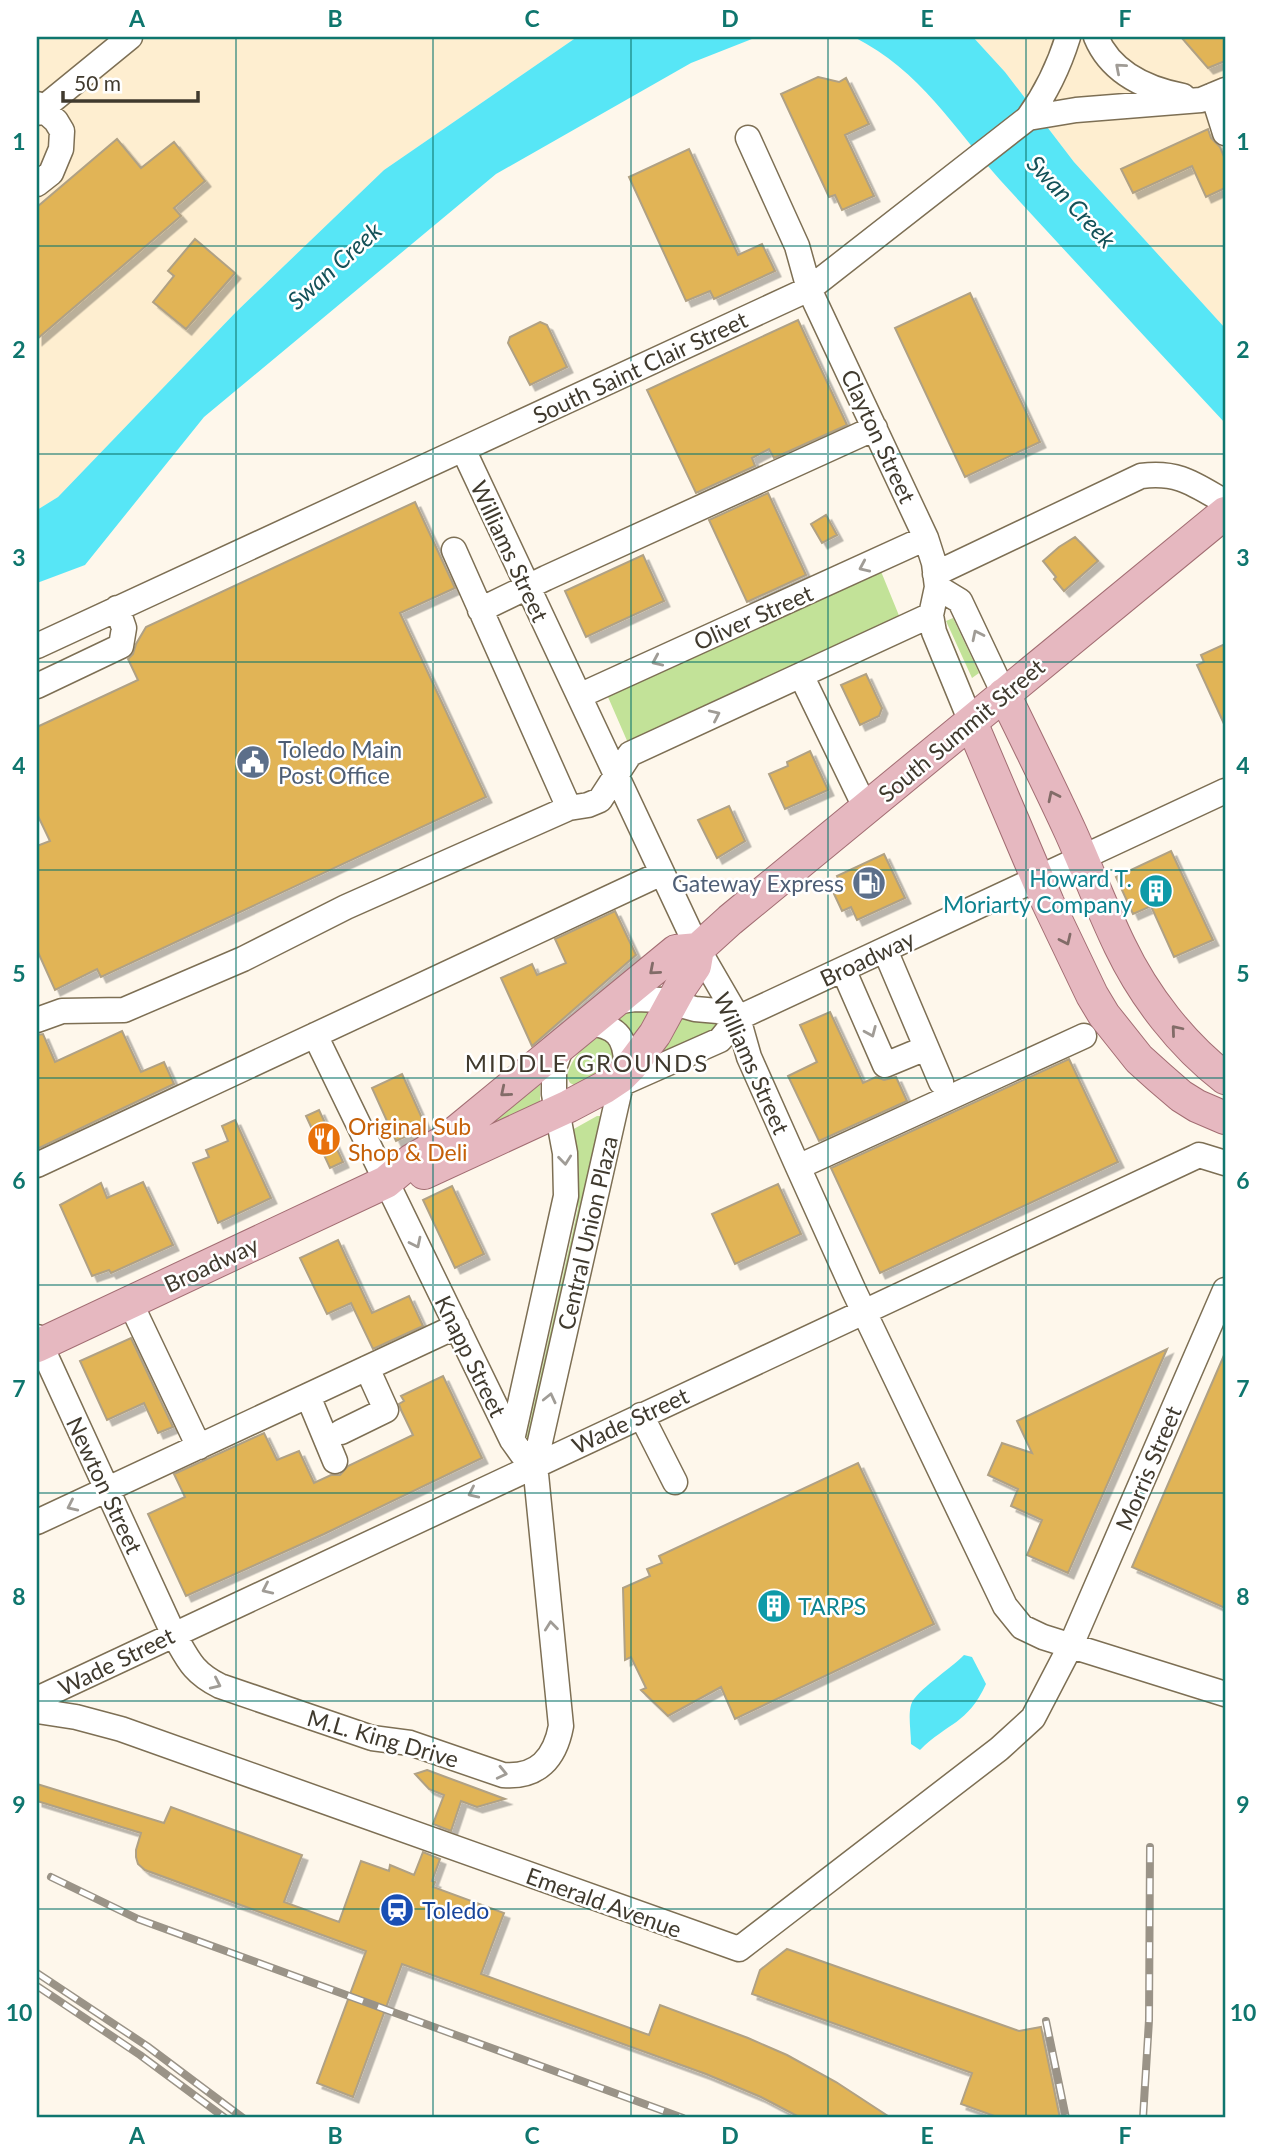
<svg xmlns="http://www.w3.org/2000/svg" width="1262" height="2155" font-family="Lato,sans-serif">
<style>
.built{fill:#feeed0}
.green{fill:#c2e298}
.water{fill:#57e6f6}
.building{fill:#e1b456;stroke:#b0a184;stroke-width:2;filter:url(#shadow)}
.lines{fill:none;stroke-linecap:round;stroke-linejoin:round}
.minor-casing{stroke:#7d6f54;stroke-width:27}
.major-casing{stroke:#a26d72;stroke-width:34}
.minor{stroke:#fff;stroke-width:24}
.major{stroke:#e6b8c0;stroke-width:32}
.rail-casing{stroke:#9a9387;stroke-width:8}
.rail{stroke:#fff;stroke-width:5;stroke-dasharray:16;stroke-linecap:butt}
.oneway{stroke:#a09c96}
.oneway2{stroke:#826c68}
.grid{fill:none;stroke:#0f766e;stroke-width:2;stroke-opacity:0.55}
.labels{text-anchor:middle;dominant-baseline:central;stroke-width:5;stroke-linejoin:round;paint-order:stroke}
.street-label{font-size:23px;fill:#403a2e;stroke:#fff}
.service-label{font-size:23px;fill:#4e5e75;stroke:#fff;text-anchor:start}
.culture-label{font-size:23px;fill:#0d838f;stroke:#fff;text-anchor:end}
.food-label{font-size:23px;fill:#c56008;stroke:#fff;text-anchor:start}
.transit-label{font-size:23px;fill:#164399;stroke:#fff;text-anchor:start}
.water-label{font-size:24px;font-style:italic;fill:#135158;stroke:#fff}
.neighbourhood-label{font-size:24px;letter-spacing:2px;fill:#403a2e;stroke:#fff}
.neatline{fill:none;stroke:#0f766e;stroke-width:2.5}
.grid-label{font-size:23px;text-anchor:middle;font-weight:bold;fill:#0f766e}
</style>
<defs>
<filter id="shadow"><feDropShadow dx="5.5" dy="5.5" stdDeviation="0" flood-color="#0004"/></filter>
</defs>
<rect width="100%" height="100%" fill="#fef7eb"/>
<!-- built -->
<path class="built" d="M37,37h540l-193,133 -148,142 -178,185 -21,13z
M973,37h252v291l-151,-166 -69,-90z"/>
<!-- green -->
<path class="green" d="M880,569l20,49 -272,125 -20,-46z
M953,618l26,55 -7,5 -26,-57z
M651,1009l-16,33 -21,-25 9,-4z
M677,1017l51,7 -75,32z
M599,1037c13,5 13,12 15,24l-25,21 -13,4 -6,-3 -3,-6c2,-14 18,-37 32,-40z
M540,1080v25l-59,29 -3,-6z
M597,1116h4l-76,338 -2,-1 55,-245 1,-35 -7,-43z"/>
<!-- water -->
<path class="water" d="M577,37h180l-66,26 -195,111 -292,243 -119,148 -48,18v-73l21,-13 178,-185 148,-142z
M854,37h119l32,35 69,90 151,166v95c-75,-81 -150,-161 -224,-242 -48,-54 -80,-110 -147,-144z
M964,1655l8,2 14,27c-19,41 -38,38 -66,66l-9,-6c0,-12 -3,-28 0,-39 4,-14 41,-37 53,-50z"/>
<!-- building -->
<path class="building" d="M1181,37h44v24l-17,7z
M818,77l21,5 7,-4 23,46 -24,11 29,61 -32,14 -7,-15 -6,2 -48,-103z
M1208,129l3,9 9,9 5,12v29l-19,9 -14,-31 -59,27 -12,-24z
M117,139l24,29 33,-26 31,39 -31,27 7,8 -144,123v-132z
M689,149l49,106 24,-11 13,27 -61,28 -4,-8 -24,10 -57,-124z
M195,239l40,34 -49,56 -33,-27 21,-26 -6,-5z
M970,293l70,149 -75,35 -70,-149z
M798,320l49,105 -73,33 -5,-9 -17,9 3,8 -59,27 -49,-103z
M540,322l7,3 20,42 -37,18 -22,-42 2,-6z
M768,493l38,82 -59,27 -38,-82z
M415,502l40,86 -55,25 86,184 -385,180 -4,-8 -42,21 -18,-40v-104l13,-5 -13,-27v-87l101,-47 -10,-21 5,-5 3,-10 10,-17z
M826,515l11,20 -15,8 -11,-19z
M1075,537l23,24 -34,30 -10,-12 2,-2 -13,-16 16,-14z
M643,555l21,46 -78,36 -21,-46z
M1225,644v82l-28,-61 7,-3 -3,-7z
M866,674l16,34 -3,8 -19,9 -19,-40z
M810,751l18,39 -43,19 -16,-35 19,-8 -1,-4z
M729,806l16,35 -28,17 -19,-38z
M1171,851l42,89 -39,17 -23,-51 -18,8 -17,-37z
M884,854l21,44 -48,22 -6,-13 -9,4 -8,-17 9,-5 -6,-13z
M615,911l21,44 -104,91 -31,-68 31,-14 5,11 29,-12 -11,-24z
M830,1012l33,71 13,-6 8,3 12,-3 11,24 -88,40 -31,-65 29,-14 -17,-37z
M122,1031l19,41 23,-10 10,22 -137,65v-114l6,-1 12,28z
M1069,1059l49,103 -238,111 -49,-105z
M402,1074l24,53 -30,14 -24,-53z
M319,1110l24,52 -13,6 -24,-52z
M235,1120l36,78 -53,25 -25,-60 16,-6 -3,-7 22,-9 -6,-15z
M143,1182l30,63 -62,28 -2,-3 -17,6 -32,-71 41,-22 6,15z
M778,1184l23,50 -66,30 -23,-50z
M452,1186l32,68 -29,14 -32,-68z
M338,1240l34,73 37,-17 14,30 -50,23 -22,-46 -24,11 -27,-56z
M131,1338l42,89 -15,6 -14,-30 -37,17 -27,-59z
M1167,1349l-99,224 -41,-18 15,-35 -31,-14 7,-17 -30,-14 14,-32 30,10 -15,-32z
M1225,1353v255l-93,-41z
M443,1376l39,82 -158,76 -138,62 -38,-82 37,-17 -11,-23 90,-41 13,27 22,-9 15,32 17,-8h9l8,-9 65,-31 -12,-25 -2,-6 5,-3 -3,-5z
M858,1463l76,161 -199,95 -14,-32 -53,29 -27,-26 5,-2 -15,-31 -6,3 -2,-72 27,-12 -3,-7 15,-6 -3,-7z
M427,1770l78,29 -28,8 -16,-6 -10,30 -18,-7 11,-29 -15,-6 -14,-15z
M37,1784l127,39 7,-16 131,48 -18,47 55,20 22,-61 28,10 1,-6 24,10 9,-23 17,7 -8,22 3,1 -2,5 71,26 -23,61 168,61 11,-30 88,33 39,17 49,27 55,36h-90l-40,-21 -55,-23 -304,-110 -49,133 -36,-14 49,-132 -221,-81 -7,-6 -2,-7v-7l5,-17 -104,-32z
M787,1949l232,82 22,-4 19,91h-60l-39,-14 11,-31 -220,-79 8,-24z"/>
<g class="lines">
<!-- minor casing -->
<g class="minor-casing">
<path id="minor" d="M1096,37c15,36 51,52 87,59
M1213,95l12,38
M37,104l19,17 6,10 -1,18 -10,24 -14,11
M37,113l93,-76
M1028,118c18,-25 31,-52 40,-81
M748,138l49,108 12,43 117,249 8,25 3,24 -6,28 3,17 37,90
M463,449l235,500 40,69 11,39 49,110 56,124 151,315 17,21 21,10 182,57
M454,550l115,258
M935,574l206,-98c37,-5 53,8 84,26
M937,587l23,14 44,93
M480,610l66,-32 329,-150
M37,646l772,-357 219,-171 48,-8 125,-10 24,-10
M801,675l65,134
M37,686l84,-40 3,-18 -7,-20
M579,696l347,-158
M885,950l56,132
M843,969l42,96 41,-17
M614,1002l21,-3 28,1 32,9 23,2 20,7
M37,1020l25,-9 62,-1 119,-51 103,-52 223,-99 19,-3 12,-5 30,-46 301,-139
M315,1035l197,405 10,14 13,10
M614,1087l106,-47 18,-22 487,-227
M37,1165l625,-292
M798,1167l286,-131
M130,1302l69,145
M37,1337l136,296c15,26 19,39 47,53l152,52 38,5 93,32c35,3 52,-17 58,-49l-26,-262 91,-402c-1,-27 -11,-35 -36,-39
M308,1396l27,65
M641,1415l34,67
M341,1432l45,-22 -19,-42
M512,1440l54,-244 -1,-43 -11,-59v-26l8,-23
M37,1522l420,-196
M37,1699l1158,-542 4,-2 26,8
M37,1711l39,6 45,12 618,220 260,-200 34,-31 38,-73 154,-355"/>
</g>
<!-- major casing -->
<g class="major-casing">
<path id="major" d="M1004,694c23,47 46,93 67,139 17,38 31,76 49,113 24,50 61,98 105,132
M971,722l77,181 44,92 12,20 35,44 20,18 22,19 16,10 28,12
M424,1173l145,-67 36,-19 15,-10 11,-11 24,-32 25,-46 15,-22 3,-17
M37,1346l349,-164 26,-22 33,-19 231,-190 22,-2 32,-29 495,-407"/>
</g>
<!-- minor -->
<use href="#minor" class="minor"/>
<!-- major -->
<use href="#major" class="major"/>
<!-- rail casing -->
<g class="rail-casing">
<path id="rail" d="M51,1877l87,42 545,199
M37,1973l110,73 96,72
M37,1986l103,69 85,63
M1046,2021l20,97
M1143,2118l6,-98 1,-173"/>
</g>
<!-- rail -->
<use href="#rail" class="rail"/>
</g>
<!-- one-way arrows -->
<defs><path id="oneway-chevron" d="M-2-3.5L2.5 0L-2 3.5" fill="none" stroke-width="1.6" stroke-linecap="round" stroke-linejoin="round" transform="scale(1.75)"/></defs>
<g class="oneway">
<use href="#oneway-chevron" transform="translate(1120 68) rotate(-139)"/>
<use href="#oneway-chevron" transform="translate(864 567) rotate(156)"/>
<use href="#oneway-chevron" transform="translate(977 635) rotate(-116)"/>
<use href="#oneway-chevron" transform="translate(657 661) rotate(156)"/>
<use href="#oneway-chevron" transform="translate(715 715) rotate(-25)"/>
<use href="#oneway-chevron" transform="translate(871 1032) rotate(67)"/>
<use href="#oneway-chevron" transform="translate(565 1160) rotate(84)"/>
<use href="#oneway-chevron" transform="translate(416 1243) rotate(64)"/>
<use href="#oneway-chevron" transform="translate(550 1398) rotate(-77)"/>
<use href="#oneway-chevron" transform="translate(473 1493) rotate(155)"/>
<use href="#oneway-chevron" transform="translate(72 1506) rotate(155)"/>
<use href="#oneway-chevron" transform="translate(267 1589) rotate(155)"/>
<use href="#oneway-chevron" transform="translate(551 1626) rotate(-96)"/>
<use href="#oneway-chevron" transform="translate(216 1684) rotate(25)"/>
<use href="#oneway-chevron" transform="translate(502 1773) rotate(13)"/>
</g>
<g class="oneway2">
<use href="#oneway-chevron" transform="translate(1053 796) rotate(-116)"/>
<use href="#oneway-chevron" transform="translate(1066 940) rotate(65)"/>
<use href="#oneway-chevron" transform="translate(654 970) rotate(139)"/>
<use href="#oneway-chevron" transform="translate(1176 1030) rotate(-130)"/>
<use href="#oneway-chevron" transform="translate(505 1092) rotate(140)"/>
</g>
<!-- grid -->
<path class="grid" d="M236,37v2081M433,37v2081M631,37v2081M828,37v2081M1026,37v2081M37,246h1188M37,454h1188M37,662h1188M37,870h1188M37,1078h1188M37,1285h1188M37,1493h1188M37,1701h1188M37,1909h1188"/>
<!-- icons -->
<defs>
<g id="civic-disc" transform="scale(1.75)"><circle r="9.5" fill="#5c6f8a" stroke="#fff"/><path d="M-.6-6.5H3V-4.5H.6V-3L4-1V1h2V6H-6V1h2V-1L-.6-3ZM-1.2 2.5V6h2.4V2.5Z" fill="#fff"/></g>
<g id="fuel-disc" transform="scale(1.75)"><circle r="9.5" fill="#5c6f8a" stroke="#fff"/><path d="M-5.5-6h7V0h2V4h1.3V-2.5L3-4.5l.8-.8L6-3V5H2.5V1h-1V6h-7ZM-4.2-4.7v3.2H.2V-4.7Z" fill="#fff"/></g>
<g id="building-disc" transform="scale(1.75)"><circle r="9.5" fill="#0f9aa8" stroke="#fff"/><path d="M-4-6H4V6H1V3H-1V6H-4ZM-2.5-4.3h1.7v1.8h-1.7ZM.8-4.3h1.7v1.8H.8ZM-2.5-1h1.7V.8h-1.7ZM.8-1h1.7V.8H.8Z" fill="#fff"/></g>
<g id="restaurant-disc" transform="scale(1.75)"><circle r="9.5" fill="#e8710a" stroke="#fff"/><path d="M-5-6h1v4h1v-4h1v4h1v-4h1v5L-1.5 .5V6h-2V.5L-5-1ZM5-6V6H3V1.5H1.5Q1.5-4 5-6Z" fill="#fff"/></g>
<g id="station-disc" transform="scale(1.75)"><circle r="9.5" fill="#1a4fb4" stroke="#fff"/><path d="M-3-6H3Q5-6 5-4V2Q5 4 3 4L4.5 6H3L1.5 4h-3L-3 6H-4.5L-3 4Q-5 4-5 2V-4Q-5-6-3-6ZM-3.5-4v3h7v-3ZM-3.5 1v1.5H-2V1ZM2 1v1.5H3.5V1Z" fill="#fff"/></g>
</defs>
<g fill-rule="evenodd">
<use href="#civic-disc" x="253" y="762"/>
<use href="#fuel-disc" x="869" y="883"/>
<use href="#building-disc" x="1156" y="891"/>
<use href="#restaurant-disc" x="324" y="1139"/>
<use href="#building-disc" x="774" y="1606"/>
<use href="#station-disc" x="397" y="1910"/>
</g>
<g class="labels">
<!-- street labels -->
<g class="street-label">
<text transform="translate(640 367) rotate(-25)">South Saint Clair Street</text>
<text transform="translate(879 436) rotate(65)">Clayton Street</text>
<text transform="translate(510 551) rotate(65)">Williams Street</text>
<text transform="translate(753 617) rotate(-24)">Oliver Street</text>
<text transform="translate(961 730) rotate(-40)">South Summit Street</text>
<text transform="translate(867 958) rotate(-25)">Broadway</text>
<text transform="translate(752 1063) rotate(66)">Williams Street</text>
<text transform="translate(587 1233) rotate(-77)">Central Union Plaza</text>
<text transform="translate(211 1264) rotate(-25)">Broadway</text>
<text transform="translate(471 1356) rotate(64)">Knapp Street</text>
<text transform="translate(630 1420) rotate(-25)">Wade Street</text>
<text transform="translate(1148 1468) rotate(-67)">Morris Street</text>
<text transform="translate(105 1485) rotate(65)">Newton Street</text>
<text transform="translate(116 1661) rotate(-26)">Wade Street</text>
<text transform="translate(383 1738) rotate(16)">M.L. King Drive</text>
<text transform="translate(604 1902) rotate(20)">Emerald Avenue</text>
</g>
<!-- service labels -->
<g class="service-label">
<text x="278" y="749">Toledo Main<tspan x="278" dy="26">Post Office</tspan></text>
<text x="844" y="883" text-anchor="end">Gateway Express</text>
</g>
<!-- culture labels -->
<g class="culture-label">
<text x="1132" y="878">Howard T.<tspan x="1132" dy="26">Moriarty Company</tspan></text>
<text x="798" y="1606" text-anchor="start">TARPS</text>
</g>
<!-- food labels -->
<g class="food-label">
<text x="348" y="1126">Original Sub<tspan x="348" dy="26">Shop &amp; Deli</tspan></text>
</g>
<!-- transit labels -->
<g class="transit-label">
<text x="422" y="1910">Toledo</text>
</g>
<!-- water labels -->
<g class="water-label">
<text transform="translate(1072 201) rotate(47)">Swan Creek</text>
<text transform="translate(334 265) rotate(-42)">Swan Creek</text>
</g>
<!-- neighbourhood labels -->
<g class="neighbourhood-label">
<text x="587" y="1062">MIDDLE GROUNDS</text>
</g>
</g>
<!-- border -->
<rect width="1262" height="2155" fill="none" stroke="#ffffff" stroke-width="77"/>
<!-- scale -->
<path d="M63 91v10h135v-10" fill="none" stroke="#403a2e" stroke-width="3.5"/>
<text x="74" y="91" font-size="21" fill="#403a2e" stroke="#ffffff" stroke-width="5" paint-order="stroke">50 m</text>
<rect x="38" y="38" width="1186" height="2078" class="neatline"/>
<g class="grid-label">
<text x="137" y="27">A</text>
<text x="335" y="27">B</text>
<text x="532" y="27">C</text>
<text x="730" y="27">D</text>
<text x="927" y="27">E</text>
<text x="1125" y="27">F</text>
<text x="19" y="150">1</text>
<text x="1243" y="150">1</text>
<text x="19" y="358">2</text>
<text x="1243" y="358">2</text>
<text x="19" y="566">3</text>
<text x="1243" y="566">3</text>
<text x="19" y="774">4</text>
<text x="1243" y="774">4</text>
<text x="19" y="982">5</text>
<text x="1243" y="982">5</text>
<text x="19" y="1189">6</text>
<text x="1243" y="1189">6</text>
<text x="19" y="1397">7</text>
<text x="1243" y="1397">7</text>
<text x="19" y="1605">8</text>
<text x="1243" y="1605">8</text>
<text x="19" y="1813">9</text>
<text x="1243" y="1813">9</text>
<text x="19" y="2021">10</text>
<text x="1243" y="2021">10</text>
<text x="137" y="2144">A</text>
<text x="335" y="2144">B</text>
<text x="532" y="2144">C</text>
<text x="730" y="2144">D</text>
<text x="927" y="2144">E</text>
<text x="1125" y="2144">F</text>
</g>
</svg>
